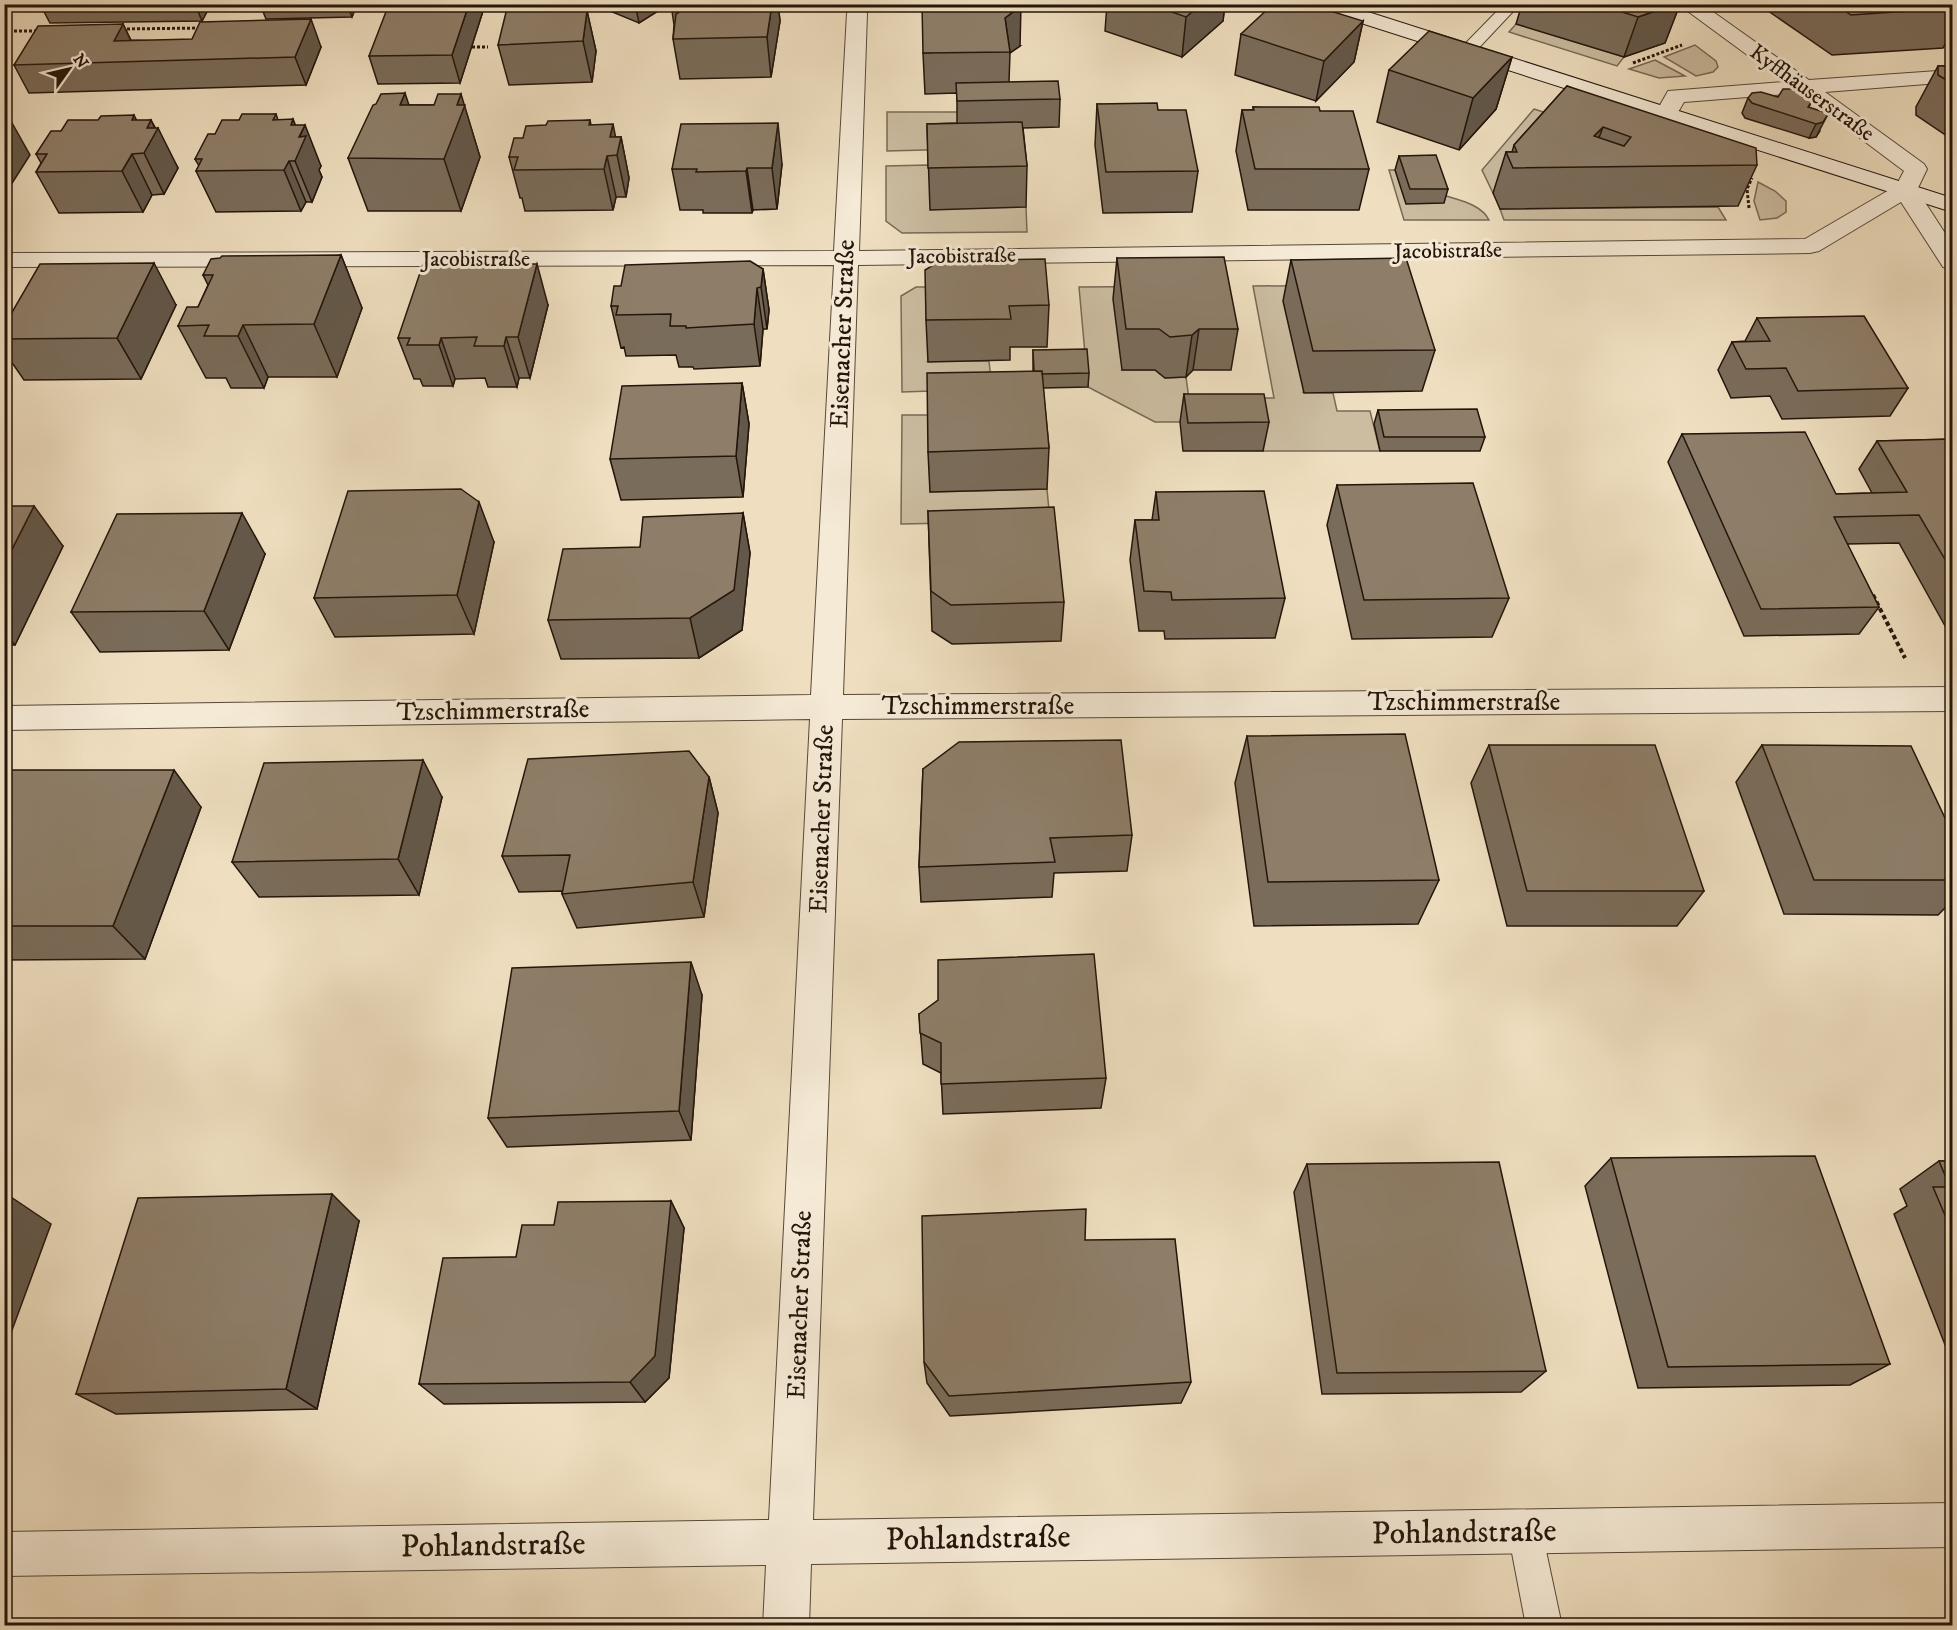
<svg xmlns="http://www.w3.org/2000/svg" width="1957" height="1630" font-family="'IM FELL DW Pica',serif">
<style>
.green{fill:#ccbda1;stroke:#786956;stroke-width:1.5}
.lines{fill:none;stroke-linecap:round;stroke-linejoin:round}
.lane-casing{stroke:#574838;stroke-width:2}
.street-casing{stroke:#574838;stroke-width:2}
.secondary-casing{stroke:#24150b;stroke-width:2}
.path-far1{stroke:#24150b;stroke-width:3;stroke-dasharray:3 2;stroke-linecap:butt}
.path{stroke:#24150b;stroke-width:4;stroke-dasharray:4.5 3;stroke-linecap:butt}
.lane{fill:#f5ead6;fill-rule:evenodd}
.street{fill:#f5ead6;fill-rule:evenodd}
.secondary{fill:#f5ead6;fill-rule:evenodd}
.wall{fill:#7a6c5a;stroke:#24150b;stroke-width:1.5}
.shaded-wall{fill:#63584a;stroke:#24150b;stroke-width:1.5}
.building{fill:#8e7e69;stroke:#24150b;stroke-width:1.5;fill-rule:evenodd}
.labels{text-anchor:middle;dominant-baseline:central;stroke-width:6;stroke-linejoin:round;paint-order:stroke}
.far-street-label{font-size:22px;fill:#24150b;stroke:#f5ead6}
.street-label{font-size:26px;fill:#24150b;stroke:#f5ead6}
.near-street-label{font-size:32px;fill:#24150b;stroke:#f5ead6}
</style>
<rect width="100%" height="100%" fill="#efdfc0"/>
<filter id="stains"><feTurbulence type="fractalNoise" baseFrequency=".00333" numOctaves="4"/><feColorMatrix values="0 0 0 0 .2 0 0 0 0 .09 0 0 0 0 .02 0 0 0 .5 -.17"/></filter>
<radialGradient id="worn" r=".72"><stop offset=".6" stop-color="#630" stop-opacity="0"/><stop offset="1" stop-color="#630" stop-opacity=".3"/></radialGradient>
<!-- green -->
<path class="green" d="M1516,24l108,33 -7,9 -108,-34z
M1695,45l21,16 2,6 -5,5 -17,4 -32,-19z
M1655,60l30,16 -26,2 -30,-9z
M1534,109l104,34 -134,50h-11l-11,-23z
M887,112h70l42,36 -112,3z
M928,165l98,42 1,25 -125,1 -16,-12v-55z
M1389,170h6c14,8 29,17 43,23 16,7 42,9 51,27h-85z
M1758,182l17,9 11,10v11l-9,6 -17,2 -6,-19z
M1718,207l8,13h-222l-4,-11z
M1391,285l-88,107 30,1 4,18h33l10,40h-117l-5,-29h-103l-67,-35 -9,-100 136,-1 -93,84h33l10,8 21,-1 3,22 85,-1 -21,-112z
M916,287h98l-86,74h61l3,28 -90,3 -1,-96z
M902,415h26l2,77 117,-3 3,32 -149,3z"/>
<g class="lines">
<!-- lane casing -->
<g class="lane-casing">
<path id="lane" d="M1504,4h16l-47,50h-12l-2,-3 2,-3z
M1525,1515l12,5 5,12 20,94h-36l-18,-94 5,-12z"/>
</g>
<!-- street casing -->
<g class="street-casing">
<path id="street" d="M1678,4h24l107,76 143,-10v12l-127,10 99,72 3,5 -10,21 35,54v25l-9,-2 -42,-65 -82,49 -9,2 -952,12 -15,430 1109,-8v24l-1110,8 -29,801 1139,-17v44l-1141,17 -2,62h-46l3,-61 -762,11v-44l765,-12 41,-801 -806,11v-24l807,-11 23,-430 -830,2v-14l830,-2 13,-238 3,-4h14l3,4 -8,238 946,-12 91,-53 8,-15 -104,-78 -116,9 -10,17 -8,2 -8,-2 -3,-5 13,-23 116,-9z"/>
</g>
<!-- secondary casing -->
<g class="secondary-casing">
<path id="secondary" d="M1311,4h32l609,194v14l-638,-204z"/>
</g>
<!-- path-far1 -->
<path class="path-far1" d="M122,29l80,-1
M4,31h36
M472,47h16
M1633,63l49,-18
M1749,208l-2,-19 5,-11"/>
<!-- path -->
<path class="path" d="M1873,595l32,63"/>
<!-- lane -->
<use href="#lane" class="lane"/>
<!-- street -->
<use href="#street" class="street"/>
<!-- secondary -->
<use href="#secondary" class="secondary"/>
</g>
<!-- wall -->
<path class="wall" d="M40,4h171l-9,17 -152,2z
M260,4h97l-5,13 -86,2z
M593,4h76l-30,19z
M671,4h107l2,17 -9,56 -91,2 -7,-40 1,-14z
M1018,4h14l-4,4z
M1107,4h118l-2,17 -41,36 -77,-26z
M1522,4h158l-15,39 -41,14 -108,-33z
M1758,4h195v27l-10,17 -111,7z
M483,11l-23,72 -82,1 -9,-28z
M587,11l9,40 -4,31 -83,3 -11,-40z
M1363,21l-9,41 -38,39 -81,-26 6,-41z
M123,24l8,16 190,7 -15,38 -277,8 -15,-28z
M1020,46l-10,7 -1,29 51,17 -1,28 -36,1 4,38 -1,41 -96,3 -3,-86 30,-1v-30l-32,1 -2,-41z
M1512,57l-16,52 -37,41 -82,-28 12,-52z
M1938,66h15v74l-37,-25v-8z
M1567,86l190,79 -19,41 -238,3 -7,-16 13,-41h6l2,-7z
M1778,97l35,2 -4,8 11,24 -4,6 -7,1 -64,-20 -3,-5 6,-15z
M1097,104l61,6 40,61 -6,41 -89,1 -8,-68z
M408,105h56l16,52 -19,54h-93l-20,-53z
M1253,107l67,4 49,58 -10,41h-111l-12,-59 6,-41h11z
M276,114l2,6 17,5 26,41 -2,4 3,7 -10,25h-6l-5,9 -85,1 -20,-41 3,-5 -4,-7 20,-25 24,-14z
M151,120l27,48 -14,26 -12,1 -9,17 -84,1 -23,-41 5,-9 -5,-9 25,-23z
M590,120l1,5 25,12h5l8,41 -3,19h-10l-3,13 -88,1 -3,-13h-2l-11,-41 14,-19 23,-13z
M1399,156l49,33 -4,14 -38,1 -11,-34z
M782,164l-5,45 -24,1 -1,3h-49v-3h-23l-8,-41z
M341,255l21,53 -25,69h-69l-4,11h-33l-5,-10h-20l-28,-52 20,-19 10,-22 -5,-10z
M1117,258l121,71 -7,41h-38l-7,7 -21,1 -10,-8h-33l-9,-71z
M1291,260l144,90 -13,41 -118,2 -21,-92z
M940,261l109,44 -2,42h-37v13l-82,2 -2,-42z
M763,269l6,41 -2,19h-4l-3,37 -66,3 -1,-2h-14l-3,-12 -50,1 -2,-9 -3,1 -10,-42z
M176,305l-35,74 -117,1 -20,-29v-25z
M548,305l-18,73h-11l-2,9h-29l-3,-9 -30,1 -2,7h-30l-3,-7h-6l-16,-41z
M1757,318l151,70 -18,28 -108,3 -12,-23 -39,2 -13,-28 14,-28 13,-1z
M1033,350l56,23 -1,14 -45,1 6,60 -2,41 -117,3 -2,-40 105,-81z
M742,383l7,41 -6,73 -122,3 -11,-41z
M1184,394l85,28 -6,29h-80l-3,-29z
M1378,410l107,27 -5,14h-100l-6,-27z
M1682,434l154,60 36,-1 -13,-24 18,-28 76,-2v194h-4l-50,-90 -52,1 32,63 -20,27 -115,2 -76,-174z
M1337,485l172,113 -17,39 -140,2 -25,-114z
M1156,492l129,106 -10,40 -110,1 -1,-8h-25l-9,-71 5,-40h17z
M4,506l59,40 -48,99h-11z
M928,511l136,91 -3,39 -109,3 -20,-13z
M743,513l7,40 -8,77 -43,28 -138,1 -13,-39 92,-73z
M494,542l-20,92 -139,3 -21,-39z
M265,554l-36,96 -129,2 -29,-40z
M1247,736l192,144 -21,44 -164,2 -19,-143z
M1489,745l215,146 -27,35h-170l-36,-143z
M1762,745l191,90v65l-15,15 -154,-1 -48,-132z
M923,769l209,66 -5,36 -73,2 -2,24 -131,5 -2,-35z
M4,770l197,37 -56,152 -141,1z
M709,777l9,36 -14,104 -127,11 -15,-34v-3l-43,1 -17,-36z
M442,797l-23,98 -160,2 -27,-35z
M702,995l-11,145 -184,7 -19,-29z
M919,1014l187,64 -5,30 -158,6 -2,-41 -18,-9z
M1611,1158l279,206 -40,21 -212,3 -53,-202z
M1939,1161h14v194h-4l-55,-141 13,-8 -7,-17z
M1307,1164l239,207 -25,21 -199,2 -28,-202z
M671,1201l13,27 -15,150 -24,24 -201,2 -25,-20 135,-159z
M359,1221l-42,188 -201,5 -40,-20z
M1085,1240l106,142 -10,21 -231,13 -23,-33 -3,-21z"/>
<!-- shaded-wall -->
<path class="shaded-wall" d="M195,4h16l-9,17z
M347,4h10l-5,13z
M469,4h13l1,7 -23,72 -8,-28z
M635,4h34l-30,19z
M772,4h6l2,17 -9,56 -4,-40z
M1201,4h24l-2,17 -41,36 4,-40z
M1676,4h4l-15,39 -41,14 14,-40z
M1021,6l-1,40 -10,7 -5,-35z
M587,11l9,40 -4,31 -9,-41z
M311,19l10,28 -15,38 -11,-28z
M1363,21l-9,41 -38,39 8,-40z
M123,24l13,28 -22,-11z
M1512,57l-16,52 -37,41 14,-52z
M405,93l17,52 -22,-40z
M461,94l19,63 -19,54 -17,-52 13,-54z
M7,114l23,41 -26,41v-78z
M134,115l15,30 -2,-17 4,-8 5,11 2,-3 20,40 -14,26 -20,-41 -12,-33z
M1827,116l-11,21 -7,1 7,-14z
M293,119l7,17 5,-11 16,41 -2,4 3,7 -10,25 -17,-41 -4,-36z
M778,123l4,41 -5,45 -5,-41z
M613,124l5,25 3,-12 8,41 -3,19 -9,-42 -7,-18z
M1603,127l-15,40 6,-31z
M132,154l20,41 -9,17 -21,-41z
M607,156l9,41 -3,13 -9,-41z
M289,161l17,41 -5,9 -17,-41z
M747,168l6,42 -1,3 -6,-42z
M341,255l21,53 -25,69 -23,-53z
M154,263l22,42 -35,74 -24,-41z
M537,264l11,41 -18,73 -12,-41z
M763,269l6,41 -2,19 -6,-42z
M757,288l6,41 -3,37 -6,-42z
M243,325l25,52 -4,11 -26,-52z
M1199,329l-6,41 -7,7 6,-42z
M506,337l13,41 -2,9 -13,-41z
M441,338l14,41 -2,7 -14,-41z
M742,383l7,41 -6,73 -7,-41z
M479,502l15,40 -20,92 -17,-39z
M34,506l29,40 -48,99 -11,-13v-67z
M242,513l23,41 -36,96 -25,-39z
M743,513l7,40 -8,77 -43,28 -9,-40z
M423,760l19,37 -23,98 -21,-36z
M174,770l27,37 -56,152 -32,-33z
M709,777l9,36 -14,104 -11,-35z
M691,962l11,33 -11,145 -12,-29z
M332,1194l27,27 -42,188 -31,-20z
M11,1197l40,27 -47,128v-138z
M671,1201l13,27 -15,150 -24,24 -15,-20z"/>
<!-- building -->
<path class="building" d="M389,4h80l-17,51 -83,1z
M508,4h63l16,7 -4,30 -85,4z
M681,4h91l-5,33 -94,2 3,-25 12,-7z
M922,4h95l4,2 -16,12 5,34 -87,1z
M1149,4h52l-15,13z
M1273,4h35l55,17 -39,40 -83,-27z
M1597,4h79l-38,13z
M1835,4h118v4l-102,7z
M311,19l-16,38 -281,8 24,-39 85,-2 -9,17 78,-2 8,-17z
M1429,31l83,26 -39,41 -84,-28z
M1938,66h15v18l-15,-9z
M1058,81l2,18 -103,2 -1,-18z
M1567,86l189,62 1,17 -244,3 -7,-16h11l-3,-7zM1603,127l28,10 -7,9 -30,-10z
M1783,89h10l15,5 5,5 -5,8 16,5 3,4 -4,6 -7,2 -64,-21 -4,-5 4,-5 9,-1 17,5z
M405,93l-5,12h34l4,-11h23l-4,11h8l-21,54 -96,-1 25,-53 3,-1 5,-10z
M1157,103l1,7h28l12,61 -92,1 -9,-68z
M1253,107h66l1,4h33l16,58h-114l-13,-59h12z
M242,114h34l-3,6 20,-1 -2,6h14l-6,12 7,-1 -11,25h-6l-5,9 -88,1 6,-12h-7l13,-25h7l7,-14h17z
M134,115l-2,5h19l-4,8h11l-14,25 -12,1 -10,17 -86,1 11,-18h-11l15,-23h10l7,-11h30l3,-4z
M590,120l-1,5 24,-1 -3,13h11l-4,18 -10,1 -3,13 -90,1 4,-13h-9l5,-19h9l3,-12 20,-1 2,-4z
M1022,122l5,44 -99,2 -1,-44z
M778,123l-6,45h-25l-1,3 -50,1 1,-3h-25l9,-45z
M1436,155l12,34h-38l-11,-33z
M341,255l-27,69 -71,1 -5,11h-34l5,-11 -31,1 9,-19h11l15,-32h-10l8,-16 9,-1 2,-2z
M1224,257l14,72h-39l-7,6 -22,2 -11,-8h-33l-9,-71z
M1406,258l29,92 -122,1 -22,-91z
M1045,259l4,46 -40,1 2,13 -85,1 -1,-50 15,-9z
M750,261l13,8 -2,18 -4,1 -3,36 -68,4v-2h-16l1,-12 -55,1 2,-9h-7l3,-20h7l4,-21z
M154,263l-37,75 -113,1v-13l36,-62z
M423,264h114l-19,73h-12l-2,9h-30l3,-9 -36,1 -2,7h-32l3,-7h-12z
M1864,316l44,72 -110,3 -12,-23 -40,1 -14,-27 38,-1 -13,-23z
M1087,349l2,24 -47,1v-3h-8l-1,-21z
M1042,371l7,77 -121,4 -1,-79z
M742,383l-6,73 -126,3 12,-73z
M1184,394h80l5,28 -81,1z
M1477,409l8,28h-101l-6,-27z
M1805,432l31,62 71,-2 -30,-51 76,-2v134l-34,-58 -85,2 45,90 -118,2 -79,-175z
M1473,483l36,115 -145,2 -27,-115z
M461,489l18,13 -22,93 -143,3 34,-107z
M1264,491l21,107 -113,2 -1,-8 -27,-1 -9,-71h24l-3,-28z
M4,506h30l-30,59z
M1054,507l10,95 -113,3 -20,-14 -3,-80z
M242,513l-38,98 -133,1 46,-98z
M743,513l-9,77 -44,28 -142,2 15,-71 77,-2 3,-30z
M1405,734l34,146 -171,2 -21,-146z
M1121,740l11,95 -82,3 5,24 -136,5 4,-98 36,-27z
M1489,745h166l49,146h-177z
M1762,745l149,1 42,89v45h-139z
M689,751l20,26 -16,105 -131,12 8,-39 -68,1 26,-97z
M423,760l-25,99 -166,3 32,-99z
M4,770h170l-61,156h-109z
M1094,954l12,124 -165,6v-41l-21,-10 -1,-19 19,-14v-40z
M691,962l-12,149 -191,7 24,-150z
M1815,1156l75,208 -222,3 -57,-209z
M1939,1161h14v73l-20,-47h17z
M1499,1162l47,209 -209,2 -30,-209z
M332,1194l-46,195 -210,5 62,-196z
M4,1197h7l-7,17z
M671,1201l-16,155 -25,26 -211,2 24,-126 73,-1 6,-32h32l4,-23z
M1086,1209l-1,31 90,-1 16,143 -242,14 -25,-34 -2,-146z"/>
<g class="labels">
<!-- far-street labels -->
<g class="far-street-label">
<text transform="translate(1812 93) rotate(36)">Kyffhäuserstraße</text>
<text transform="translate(1448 251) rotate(-1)">Jacobistraße</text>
<text transform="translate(962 256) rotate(-1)">Jacobistraße</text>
<text x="476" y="259">Jacobistraße</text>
</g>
<!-- street labels -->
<g class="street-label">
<text transform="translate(843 334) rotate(-88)">Eisenacher Straße</text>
<text x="1464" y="702">Tzschimmerstraße</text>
<text x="978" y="706">Tzschimmerstraße</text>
<text transform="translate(493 711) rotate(-1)">Tzschimmerstraße</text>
<text transform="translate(822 819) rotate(-88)">Eisenacher Straße</text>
<text transform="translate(800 1305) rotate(-88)">Eisenacher Straße</text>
</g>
<!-- near-street labels -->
<g class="near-street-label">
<text transform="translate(1464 1533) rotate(-1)">Pohlandstraße</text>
<text transform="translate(978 1539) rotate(-1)">Pohlandstraße</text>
<text transform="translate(493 1546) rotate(-1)">Pohlandstraße</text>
</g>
</g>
<!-- margin -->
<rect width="1957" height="1630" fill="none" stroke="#efdfc0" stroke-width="24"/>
<rect x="6" y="6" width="1945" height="1618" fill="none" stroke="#24150b" stroke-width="3"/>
<rect x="12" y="12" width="1933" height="1606" fill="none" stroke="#24150b" stroke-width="1.5"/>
<!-- north arrow -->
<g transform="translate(69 69) rotate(56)" stroke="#f5ead6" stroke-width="4.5" paint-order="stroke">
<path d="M0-4.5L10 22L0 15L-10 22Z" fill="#24150b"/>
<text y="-9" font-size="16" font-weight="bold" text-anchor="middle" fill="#24150b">N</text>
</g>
<rect width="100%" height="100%" filter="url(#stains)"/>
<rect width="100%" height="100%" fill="url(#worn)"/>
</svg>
